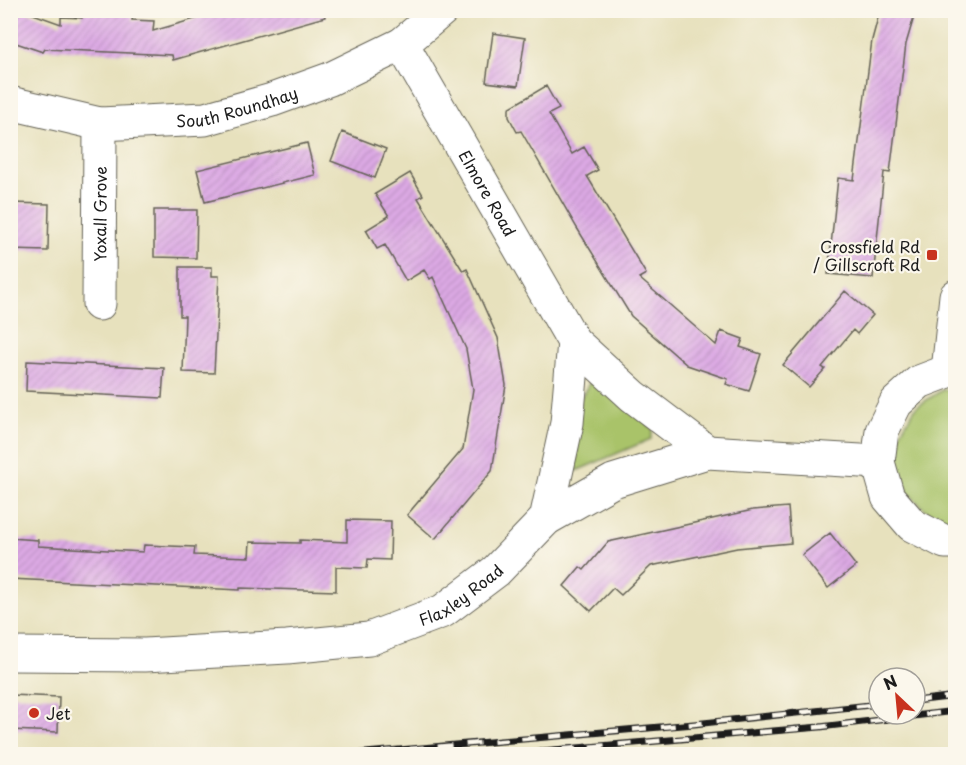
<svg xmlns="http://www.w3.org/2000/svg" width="966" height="765" font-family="'Playpen Sans',sans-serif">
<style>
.green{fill:#a9c369;stroke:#627042;stroke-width:1.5}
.building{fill:url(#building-hatch)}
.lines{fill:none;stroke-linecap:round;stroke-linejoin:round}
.minor-casing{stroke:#636154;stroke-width:35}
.minor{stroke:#fff;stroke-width:33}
.rail-casing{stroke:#1c1c1c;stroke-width:7}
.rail{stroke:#fbf7ec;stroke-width:4.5;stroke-dasharray:14;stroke-linecap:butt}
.poi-dot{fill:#c8321e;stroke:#fbf7ec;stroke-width:2}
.labels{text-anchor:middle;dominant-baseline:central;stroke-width:4.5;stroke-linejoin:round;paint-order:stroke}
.street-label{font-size:16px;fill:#1c1c1c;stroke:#fbf7ec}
.poi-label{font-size:16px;fill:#1c1c1c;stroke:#fbf7ec;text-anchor:end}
</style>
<defs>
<pattern id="building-hatch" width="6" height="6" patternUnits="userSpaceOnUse" patternTransform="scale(1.5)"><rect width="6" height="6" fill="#dca9e4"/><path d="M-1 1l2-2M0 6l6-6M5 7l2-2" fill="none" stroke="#bc91c3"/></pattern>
</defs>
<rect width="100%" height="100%" fill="#fbf7ec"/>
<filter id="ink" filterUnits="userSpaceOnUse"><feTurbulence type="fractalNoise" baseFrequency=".0167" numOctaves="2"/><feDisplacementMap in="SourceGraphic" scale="12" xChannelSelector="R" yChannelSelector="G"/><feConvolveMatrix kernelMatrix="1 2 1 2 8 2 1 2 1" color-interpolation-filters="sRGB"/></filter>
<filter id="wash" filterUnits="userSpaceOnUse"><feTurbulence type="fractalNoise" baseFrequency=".008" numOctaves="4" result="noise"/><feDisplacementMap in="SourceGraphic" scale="24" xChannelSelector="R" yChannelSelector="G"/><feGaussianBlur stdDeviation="1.35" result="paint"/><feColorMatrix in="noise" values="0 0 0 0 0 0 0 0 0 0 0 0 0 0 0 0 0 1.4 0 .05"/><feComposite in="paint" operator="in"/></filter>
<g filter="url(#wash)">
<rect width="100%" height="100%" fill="#e7e1bd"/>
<!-- green -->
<path class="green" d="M590,382l26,12 37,35 -2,10 -75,32 4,-72z
M955,388v134l-25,-8 -22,-21 -11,-29 3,-31 16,-26 26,-17z"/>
<g id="blocks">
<!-- building -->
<path class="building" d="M10,10h12l39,14v-7l21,1v-6l51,3 -1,5 22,1 -1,10 73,-21h98l1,7 -152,43 -1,-5 -127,-6 -2,3 -33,-11z
M880,10h36l-10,34 -16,129 -6,-1 -11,106 -45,-4 10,-96 16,2 18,-140z
M493,33l32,5 -7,48 -32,-4z
M546,86l13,23 -10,5 23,40 12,-7 14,23 -11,6 59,98 -7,4 77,67 5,-14 22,8 -3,8 21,7 -12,37 -23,-7 2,-5 -41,-14 -56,-49 -54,-88 -56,-97 -4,1 -8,-15v-9z
M342,132l44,17 -11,29 -44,-17z
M307,143l8,32 -110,27 -8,-32z
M410,173l13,22 -5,3 45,73 4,-2 31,69 8,47 -14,86 -57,68 -28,-24 56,-66 10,-60 -7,-40 -33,-72 -3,2 -6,-9 -18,11 -21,-36 -8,4 -11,-19 23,-14 -14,-22z
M10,203l39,1 -1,47 -38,-1z
M154,210h43l-1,48 -42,-1z
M180,267h32v9h7l-5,97 -31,-1 2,-56h-5z
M845,291l28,24 -16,19 -4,-4 -31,37 3,2 -16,18 -26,-22z
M27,361l137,7 -2,30 -136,-7z
M788,507l3,36 -54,5 -86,18 -30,29 -8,-7 -22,23 -27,-25 16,-19 4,3 24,-28 145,-32z
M347,520l44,1 -1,39 -22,-1 -1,9 -31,-1v24l-96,-3v2l-230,-11v-41l28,2v6l105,6 1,-7 51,2 -1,8 55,2 1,-15 50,1v-3l47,2z
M830,533l26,33 -28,22 -26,-33z
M10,695l49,2 -1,35 -48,-2z"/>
</g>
</g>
<g filter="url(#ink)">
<use href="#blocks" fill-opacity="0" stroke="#636154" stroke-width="1.5"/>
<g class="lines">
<!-- minor casing -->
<g class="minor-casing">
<g id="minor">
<path id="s1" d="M402,44l172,298 59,54 74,56"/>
<path id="s2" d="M10,103l90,21 105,-5 67,-19 58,-21 72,-35 40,-34"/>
<path id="s3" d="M99,304l1,-180"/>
<path d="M956,370l-8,1 -29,11 -23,21 -14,28 -4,31 10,35 24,28 33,17h11"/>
<path d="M948,371l8,-75"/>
<path d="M546,519l21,-96 7,-81"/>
<path id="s4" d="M10,654l135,1 142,-8 82,-8 74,-28 53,-40 50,-52 67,-38 94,-29 171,10"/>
</g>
</g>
<!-- minor -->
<use href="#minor" class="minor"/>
<!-- rail casing -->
<g class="rail-casing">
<path id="rail" d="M915,701l41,-5
M354,754l340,-30 185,-20
M507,754l313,-27 136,-16"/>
</g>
<!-- rail -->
<use href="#rail" class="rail"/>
</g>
</g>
<!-- markers -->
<g class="poi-dot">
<rect x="926" y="249" width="12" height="12" rx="3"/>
<circle cx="34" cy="713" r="6"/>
</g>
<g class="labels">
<!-- street labels -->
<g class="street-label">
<text stroke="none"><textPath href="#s2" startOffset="231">South Roundhay</textPath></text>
<text stroke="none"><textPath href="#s1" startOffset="172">Elmore Road</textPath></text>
<text stroke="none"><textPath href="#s3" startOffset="90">Yoxall Grove</textPath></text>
<text stroke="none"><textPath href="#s4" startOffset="462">Flaxley Road</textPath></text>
</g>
<!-- poi labels -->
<g class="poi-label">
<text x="920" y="246">Crossfield Rd<tspan x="920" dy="18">/ Gillscroft Rd</tspan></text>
<text x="46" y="713" text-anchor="start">Jet</text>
</g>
</g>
<!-- margin -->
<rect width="966" height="765" fill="none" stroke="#fbf7ec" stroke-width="36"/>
<!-- north arrow -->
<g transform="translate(897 696) rotate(334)"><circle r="28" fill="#fbf7ec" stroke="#a29f99" stroke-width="1.5"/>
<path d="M0-4.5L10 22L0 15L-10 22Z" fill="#c8321e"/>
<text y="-9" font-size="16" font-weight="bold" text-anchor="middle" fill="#1c1c1c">N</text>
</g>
</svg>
